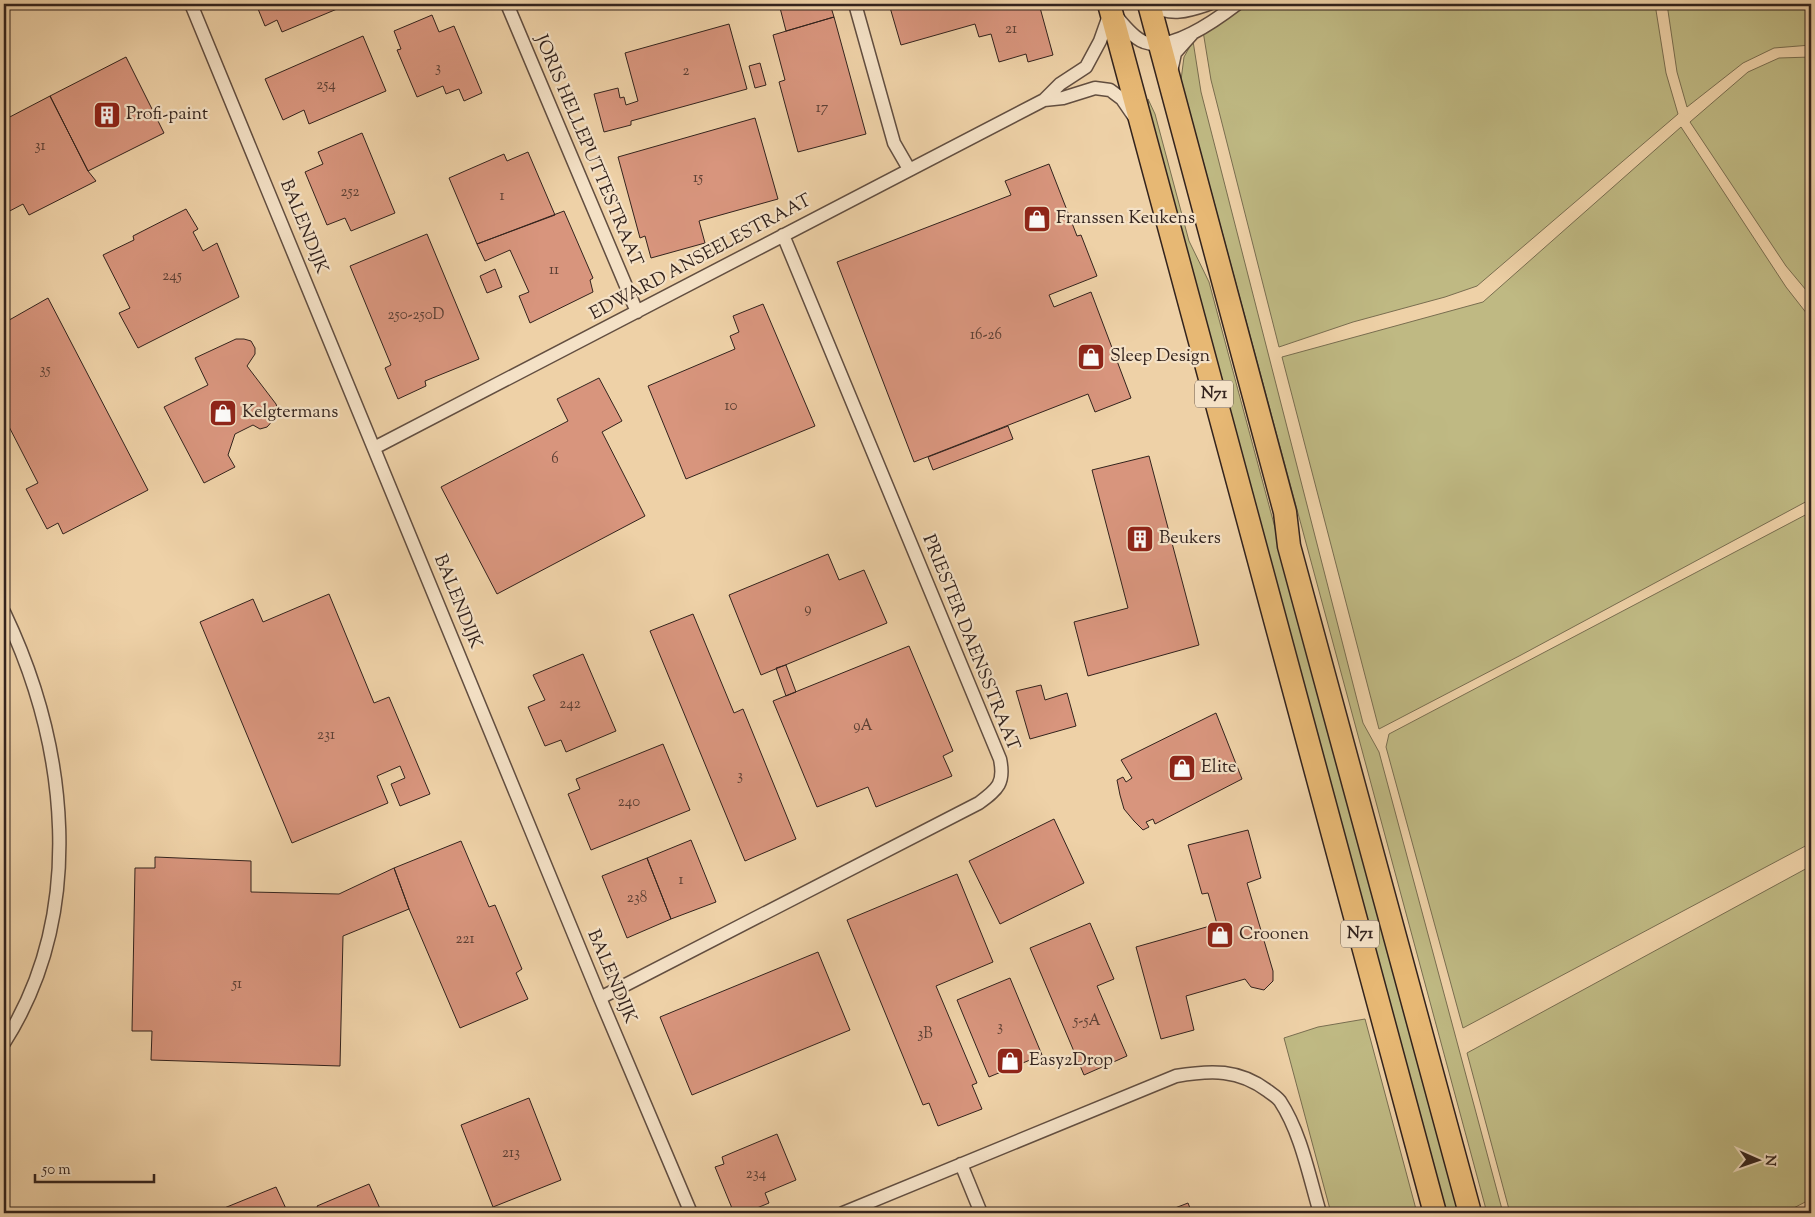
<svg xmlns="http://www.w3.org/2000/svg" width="1815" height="1217" font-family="'Sorts Mill Goudy',serif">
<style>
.green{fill:#bfb983;stroke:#796e50}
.building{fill:#d8957d;stroke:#33231d}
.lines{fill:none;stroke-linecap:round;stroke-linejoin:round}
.street-casing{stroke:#624e40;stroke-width:15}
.highway-casing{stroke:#33231d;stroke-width:25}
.street{stroke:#f4e1c6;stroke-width:12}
.highway{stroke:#e7b874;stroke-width:22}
.labels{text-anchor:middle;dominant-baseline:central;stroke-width:4.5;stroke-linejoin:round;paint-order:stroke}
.number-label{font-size:15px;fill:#5c4035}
.shield{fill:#f4e1c6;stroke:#6d5c50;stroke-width:1}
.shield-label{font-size:16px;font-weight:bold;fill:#33231d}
.poi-label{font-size:18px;fill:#33231d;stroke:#f4e1c6;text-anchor:start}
.street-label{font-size:18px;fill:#33231d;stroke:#f4e1c6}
</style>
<rect width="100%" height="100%" fill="#eed1a7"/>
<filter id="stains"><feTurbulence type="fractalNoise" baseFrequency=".004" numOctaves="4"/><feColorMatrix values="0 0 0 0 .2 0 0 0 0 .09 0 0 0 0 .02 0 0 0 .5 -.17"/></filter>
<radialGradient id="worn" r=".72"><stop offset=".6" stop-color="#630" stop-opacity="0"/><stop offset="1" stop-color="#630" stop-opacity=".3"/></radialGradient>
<!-- green -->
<path class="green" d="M1251,4h404l11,69 12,41 -201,172 -32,11 -92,25 -74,25 -68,-267 -8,-49z
M1667,4h144v41l-37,3 -31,15 -56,44 -10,-35z
M1193,41l8,51 162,631 16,29 124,461h-16l-306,-1133 3,-23z
M1811,57v239l-25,-30 -96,-144 58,-50 31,-14z
M1148,99l7,15 34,127 20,41 250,931h-16l-294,-1103z
M1681,127l105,160 25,32v180l-290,156 -142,74 -97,-372 201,-55z
M1811,512v331l-348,185 -77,-281 3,-13z
M1811,866v333l-27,14h-274l-43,-160z
M1365,1019l52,194h-86l-47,-175 34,-11z"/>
<!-- building -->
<path class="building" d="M256,4h93l-67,28 -5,-12 -12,6z
M779,4h51l4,13 -48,14z
M889,4h150l14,51 -25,7 -2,-8 -27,8 -8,-28 -12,3 -4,-13 -74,21z
M432,15l7,17 15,-6 28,67 -18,8 -5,-12 -13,5 -3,-8 -26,11 -20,-47 4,-1 -7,-18z
M834,17l32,117 -68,18 -19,-70 6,-2 -12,-45z
M729,24l18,65 -116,32v4l-27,7 -10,-38 24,-6 2,10 4,-1 2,8 12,-4 -13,-48z
M363,36l23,55 -77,33 -5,-14 -21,10 -18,-41z
M126,57l38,76 -76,38 -38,-75z
M760,63l6,22 -11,3 -6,-22z
M50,96l38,75 8,10 -67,34 -6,-11 -19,10v-94z
M755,118l23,81 -79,22 6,22 -54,15 -6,-22 -5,2 -22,-81z
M362,133l33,80 -44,18 -6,-13 -18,7 -22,-53 18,-8 -5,-12z
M528,152l27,63 -78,29 -28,-66 55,-24 3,7z
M1049,164l28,72 4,-1 16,41 -48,19 5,12 37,-15 40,106 -36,14 -7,-18 -174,68 -77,-200 174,-67 -6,-14z
M186,209l12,20 -5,3 10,19 14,-8 22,54 -101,51 -19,-35 11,-5 -27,-53 31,-15 -1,-4z
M564,211l29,67 -3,2 3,12 -63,31 -11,-27 10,-4 -19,-42 -25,11 -8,-17z
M427,234l52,125 -54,22 1,5 -28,13 -13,-31 6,-3 -41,-99z
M495,269l7,18 -15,6 -7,-17z
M48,298l100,192 -85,44 -5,-11 -11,6 -21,-40 12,-6 -34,-66v-94z
M763,304l52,122 -129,53 -38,-93 87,-37 -5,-13 9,-4 -6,-16z
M236,339h8l7,2 4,7v6l-8,12 29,38 2,6 -1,6 -10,11 -7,2 -7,-4 -18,9 -7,21 7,12 -31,16 -40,-76 44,-22 -13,-27z
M599,378l23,43 -20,11 43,84 -148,78 -56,-107 127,-66 -11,-22z
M1008,426l5,13 -80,31 -5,-13z
M1149,456l50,189 -111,31 -14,-54 54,-14 -36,-138z
M828,554l11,26 25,-10 23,53 -126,52 -32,-80z
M329,594l45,109 15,-6 41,97 -30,12 -9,-22 14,-6 -5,-12 -23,10 11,27 -96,40 -92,-221 53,-23 10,23z
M693,614l41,99 9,-4 53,130 -51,22 -95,-230z
M909,646l44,105 -10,5 9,20 -76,31 -8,-20 -51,20 -44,-106z
M583,654l33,77 -50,21 -5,-12 -16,6 -17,-39 17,-7 -12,-25z
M786,665l10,27 -10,4 -10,-28z
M1041,685l4,15 22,-7 9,33 -46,13 -14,-48z
M1216,713l26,66 -87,45 -2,-5 -7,3 3,5 -6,3 -9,-9 -10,-12 -4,-14 -3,-15 6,-3 3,5 6,-4 -11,-18z
M663,744l27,66 -99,40 -23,-56 12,-5 -4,-10z
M1054,819l30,64 -84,41 -31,-63z
M1248,830l13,48 -14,5 26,88v10l-9,9 -13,-3 -6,-8 -59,17 8,34 -33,9 -25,-92 81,-23 -9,-31 -6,1 -14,-49z
M691,840l25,62 -45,17 -24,-61z
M461,841l28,66 6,-2 27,64 -6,4 12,26 -68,29 -51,-119 -15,-41z
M155,857l96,4v31l88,2 55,-26 15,41 -66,27 -3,130 -189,-6 1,-29h-20l3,-163h20z
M647,858l24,61 -44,19 -25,-62z
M957,874l36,88 -57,24 41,97 -5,2 10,24 -44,17 -9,-23 -6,2 -76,-185z
M1090,923l24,56 -17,7 30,70 -43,19 -54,-127z
M818,952l32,78 -158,65 -32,-78z
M1010,978l32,77 -53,22 -32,-77z
M529,1098l32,82 -68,27 -32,-82z
M777,1134l19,46 -31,13 4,10 -24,10h-11l-19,-46 9,-3 -2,-7z
M369,1184l13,29h-62l-3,-7z
M276,1187l12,26h-76z
M1188,1203l4,10h-15l-2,-5z"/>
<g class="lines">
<!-- street casing -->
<g class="street-casing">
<path id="street" d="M191,4l409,994 91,215
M507,4l130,308
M855,4l39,139 15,26
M1153,4c17,14 38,6 56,0
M1171,72l4,-19 17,-19
M1044,100l19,-2 32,-10 15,2 12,9 11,16
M374,448l670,-348 16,-16 26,-17 14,-26 11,-31c9,10 20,27 33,32 28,10 72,-22 93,-38
M4,612c64,134 83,301 0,431
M600,998l379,-195c19,-14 26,-20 21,-44l-217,-524
M961,1164l20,49
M843,1213l333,-137c35,-6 63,-7 92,15 4,3 9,6 12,10 21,32 29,75 40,112"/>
</g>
<!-- highway casing -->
<g class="highway-casing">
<path id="highway" d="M1109,4l326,1209
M1149,4l136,508 4,34 181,667"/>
</g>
<!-- street -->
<use href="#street" class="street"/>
<!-- highway -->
<use href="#highway" class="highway"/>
</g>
<!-- icons -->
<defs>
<g id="building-square" transform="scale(1.4375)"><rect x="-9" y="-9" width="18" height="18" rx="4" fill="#8f2418" stroke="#f4e1c6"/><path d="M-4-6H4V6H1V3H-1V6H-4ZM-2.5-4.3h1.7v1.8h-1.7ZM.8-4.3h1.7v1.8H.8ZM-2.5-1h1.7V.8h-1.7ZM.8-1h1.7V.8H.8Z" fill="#fff"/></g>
<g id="shop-square" transform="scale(1.4375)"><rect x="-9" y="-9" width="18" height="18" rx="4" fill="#8f2418" stroke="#f4e1c6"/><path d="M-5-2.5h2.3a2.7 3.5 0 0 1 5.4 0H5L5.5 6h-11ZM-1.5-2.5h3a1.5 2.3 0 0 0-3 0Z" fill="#fff"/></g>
</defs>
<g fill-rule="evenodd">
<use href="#building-square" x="107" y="115"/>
<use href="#shop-square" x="1037" y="219"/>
<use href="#shop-square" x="1091" y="357"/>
<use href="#shop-square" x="223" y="413"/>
<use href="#building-square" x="1140" y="539"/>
<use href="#shop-square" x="1182" y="768"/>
<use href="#shop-square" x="1220" y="935"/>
<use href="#shop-square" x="1010" y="1061"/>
</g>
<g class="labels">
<!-- number labels -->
<g class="number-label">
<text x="1011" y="29">21</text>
<text x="438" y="68">3</text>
<text x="686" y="71">2</text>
<text x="326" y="85">254</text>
<text x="822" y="108">17</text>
<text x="40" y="146">31</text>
<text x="698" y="178">15</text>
<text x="350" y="192">252</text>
<text x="502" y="196">1</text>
<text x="554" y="270">11</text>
<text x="172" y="276">245</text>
<text x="416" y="315">250-250D</text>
<text x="986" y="335">16-26</text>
<text x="45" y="370">35</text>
<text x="731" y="406">10</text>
<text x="555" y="459">6</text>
<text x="808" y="609">9</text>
<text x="570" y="704">242</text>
<text x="863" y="726">9A</text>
<text x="326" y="735">231</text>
<text x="740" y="776">3</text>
<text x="629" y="802">240</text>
<text x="681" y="880">1</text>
<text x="637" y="898">238</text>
<text x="465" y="939">221</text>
<text x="237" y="984">51</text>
<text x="1087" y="1021">5-5A</text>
<text x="1000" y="1027">3</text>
<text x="925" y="1034">3B</text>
<text x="511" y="1153">213</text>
<text x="756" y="1174">234</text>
</g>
<!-- shield labels -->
<g class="shield">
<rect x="1195" y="380.5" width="38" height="27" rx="4"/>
<rect x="1341" y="920.5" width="38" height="27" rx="4"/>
</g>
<g class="shield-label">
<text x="1214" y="394">N71</text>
<text x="1360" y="934">N71</text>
</g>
<!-- poi labels -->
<g class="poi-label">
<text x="126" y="115">Profi-paint</text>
<text x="1056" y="219">Franssen Keukens</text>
<text x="1110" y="357">Sleep Design</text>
<text x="242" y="413">Kelgtermans</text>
<text x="1159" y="539">Beukers</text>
<text x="1201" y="768">Elite</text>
<text x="1239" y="935">Croonen</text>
<text x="1029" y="1061">Easy2Drop</text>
</g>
<!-- street labels -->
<g class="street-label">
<text transform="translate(588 151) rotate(67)">JORIS HELLEPUTTESTRAAT</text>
<text transform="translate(303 227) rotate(68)">BALENDIJK</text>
<text transform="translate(701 258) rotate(-28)">EDWARD ANSEELESTRAAT</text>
<text transform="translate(457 602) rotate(68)">BALENDIJK</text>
<text transform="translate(970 643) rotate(68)">PRIESTER DAENSSTRAAT</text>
<text transform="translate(611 977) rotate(67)">BALENDIJK</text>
</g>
</g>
<!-- margin -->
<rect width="1815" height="1217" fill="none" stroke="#eed1a7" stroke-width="20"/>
<rect x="5" y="5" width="1805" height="1207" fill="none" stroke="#33231d" stroke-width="2.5"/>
<rect x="10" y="10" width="1795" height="1197" fill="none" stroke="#33231d"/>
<!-- north arrow -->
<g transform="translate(1758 1160) rotate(92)" stroke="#f4e1c6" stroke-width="4" paint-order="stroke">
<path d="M0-4L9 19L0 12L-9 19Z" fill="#33231d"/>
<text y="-8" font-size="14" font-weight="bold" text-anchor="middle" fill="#33231d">N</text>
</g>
<!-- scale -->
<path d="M35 1174v8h119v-8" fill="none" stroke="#33231d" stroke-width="2.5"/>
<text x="42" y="1174" font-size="15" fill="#33231d" stroke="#f4e1c6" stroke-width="4" paint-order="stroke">50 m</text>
<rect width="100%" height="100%" filter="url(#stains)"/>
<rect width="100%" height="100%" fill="url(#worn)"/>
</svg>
